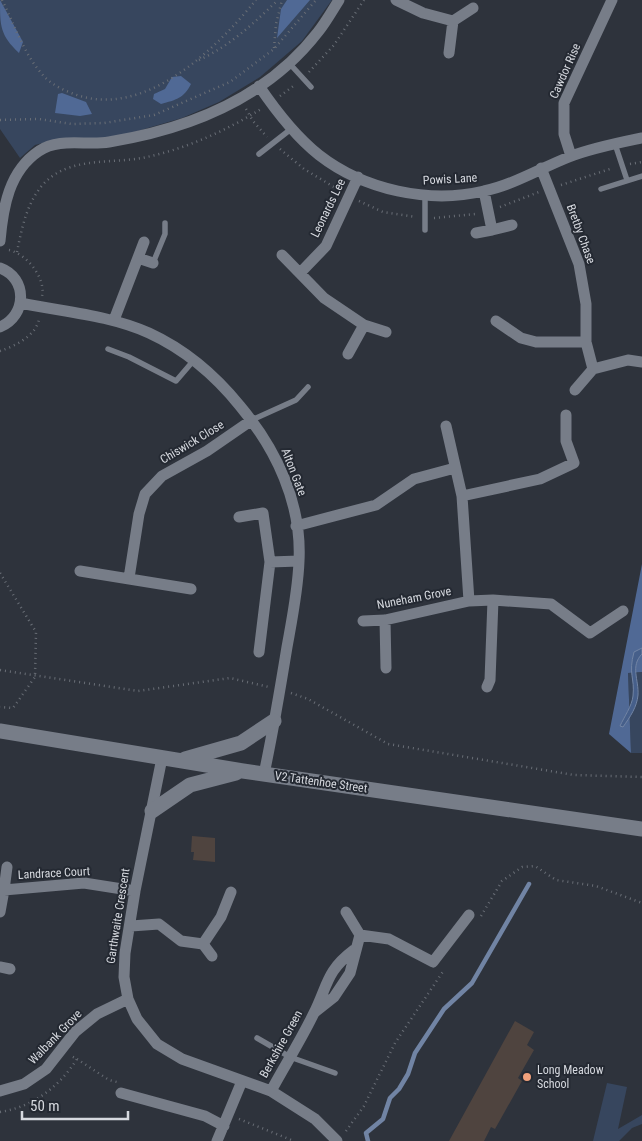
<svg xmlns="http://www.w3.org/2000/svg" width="642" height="1141" font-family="'Roboto Condensed',sans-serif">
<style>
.green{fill:#37465e}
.forest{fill:#506995}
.water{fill:#465f8a;stroke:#7184a4}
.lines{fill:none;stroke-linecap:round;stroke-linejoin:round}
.stream{stroke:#7184a4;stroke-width:4.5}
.building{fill:#4f443f}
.path{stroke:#696e76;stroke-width:2.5;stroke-dasharray:1 4;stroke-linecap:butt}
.lane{stroke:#777d88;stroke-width:5.5}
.street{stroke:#777d88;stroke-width:11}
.secondary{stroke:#777d88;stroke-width:15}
.poi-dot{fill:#f1a17c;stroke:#242932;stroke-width:2}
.labels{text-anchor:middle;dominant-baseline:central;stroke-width:4;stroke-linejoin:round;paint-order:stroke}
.street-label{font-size:12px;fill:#d6d9df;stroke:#242932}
.poi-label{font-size:12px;fill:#d6d9df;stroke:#242932;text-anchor:start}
</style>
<rect width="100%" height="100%" fill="#2e333c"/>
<!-- green -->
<path class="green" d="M0,0h332l-30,41 -42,36 -41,25 -37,16 -68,20 -60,2 -19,5 -15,13 -20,-29z
M642,672v81h-11l-3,-80z
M607,1083l20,4 -9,42 24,-14v9l-10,4 -13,13h-26z"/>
<!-- forest -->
<path class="forest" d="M0,0l23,42 -4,11c-19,-18 -19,-27 -19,-53z
M287,0h23l-33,38 4,-29z
M181,76l10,8c-7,14 -15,16 -30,20l-8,-5 1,-5 11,-5 7,-12z
M62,93l24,9 6,12 -12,2 -25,-3 3,-19z
M642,564v108l-14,1 3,80 -22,-19z"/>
<!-- water -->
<path class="water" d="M642,648v6c-12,12 -3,26 -4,41 -1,12 -8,22 -15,32l-3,-1c4,-9 12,-20 13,-30 2,-18 -5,-22 1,-44z"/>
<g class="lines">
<!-- stream -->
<path class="stream" d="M368,1141l-2,-8 17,-14 7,-21 9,-9 9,-15 7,-21 29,-44 28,-26 57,-99"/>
</g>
<!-- building -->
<path class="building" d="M192,836l23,2v24l-22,-2 1,-8h-3z
M515,1021l19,11 -7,13 7,5 -16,28 4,3 -27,48 -4,-2 -7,14h-35z"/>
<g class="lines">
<!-- path -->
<path class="path" d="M2,0c12,24 22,54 40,74 8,10 21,16 32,20 70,26 141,-44 182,-94
M274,48l2,-24 6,-24
M199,60c31,-14 55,-37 79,-60
M309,72l25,-27 30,-45
M280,96l16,-12
M246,109l7,12 14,16
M0,120l39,-1 33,5 32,-1 50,-8 76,-33 44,-33 42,-49
M280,149l24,20 35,21
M630,164l12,-2
M561,185l52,-17
M359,201l24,11 33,5
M500,207l39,-15
M434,218l42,-4
M9,250c17,4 37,27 33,46
M17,252c7,-35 15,-73 54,-85 22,-7 48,-5 71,-9 41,-8 84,-27 119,-49
M0,351c15,-5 36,-15 39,-32
M0,573l36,59 -1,45 -22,31 -13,-1
M0,670l138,21 92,-13 39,9
M291,693l17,6 80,45 186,31 68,2
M481,916l21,-35 20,-14 13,-1 21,14 40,6 46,17
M77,1059l32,21 8,2
M0,1112c33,-5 59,-25 77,-53l-6,-3
M239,1119l55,22
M346,1131l18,-25 31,-63 49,-73"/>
<!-- lane -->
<path class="lane" d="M289,63l22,24
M615,144l12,36
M259,154l32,-25
M601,189l41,-13
M425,196v34
M153,263l12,-29v-11
M108,349l21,8 47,24 18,-21
M252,420l44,-20 12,-13
M257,1038l33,19 45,16"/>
<!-- street -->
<path class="street" d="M396,0l27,13 30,8
M449,53l4,-32 20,-13
M259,86c17,25 36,50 60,69 45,35 110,49 165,36 29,-6 57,-23 85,-34 23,-9 49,-14 73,-19
M571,156l-7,-22v-31l48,-103
M541,168l38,96 7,40v38l7,27 -18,21
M484,191l8,39 20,-5
M476,233l16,-3
M0,241c3,-34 9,-70 39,-90 20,-14 48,-5 70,-9 80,-13 158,-44 209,-110 8,-10 14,-21 21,-32
M282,255l42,43 40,27 22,7
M138,258l15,5
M0,268c28,10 27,48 0,59
M301,272l25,-26 32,-69
M21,303c43,9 88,12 128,30 37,17 66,42 91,73 36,43 62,97 59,155 -1,29 -7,58 -12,86 -7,43 -14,85 -23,127
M114,320l30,-78
M496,321l25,17 15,4h50
M348,354l16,-29
M593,369l35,-9 14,2
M446,426l16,70 7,105
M462,496l78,-17 34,-16 -8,-22v-26
M239,517l24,-4 7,49
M296,526l80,-21 38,-26 41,-11
M80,571l111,18
M129,578l10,-64 6,-20 17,-18 45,-25 45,-31
M385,620l1,48
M363,621l22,-1 84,-19 24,-1 58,4 39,29 33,-22
M259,652l11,-90 29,-1
M487,687l3,-7 3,-80
M162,758l-27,133 -10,62 -1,24 4,22 9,20 20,25 25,15 89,32 44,28 22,22
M7,867l-3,23 80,-7 51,8
M0,912l4,-22
M131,926l28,-2 22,17 22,3 9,12
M360,935l29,4 44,23 36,-47
M203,944l18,-27 10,-25
M0,967l10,2
M315,1012l19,-15 16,-24 10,-38 -14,-23
M0,1091l24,-7 22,-15 29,-37 22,-18 31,-15
M271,1091c14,-26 30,-51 43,-78 14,-28 12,-42 40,-63
M121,1093l84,23 19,10
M217,1141l25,-60"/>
<!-- secondary -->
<path class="secondary" d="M0,731l243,40 399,58
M185,759l56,-16 33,-22
M152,811l38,-26 46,-12"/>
</g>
<!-- markers -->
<circle class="poi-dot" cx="527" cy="1077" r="5"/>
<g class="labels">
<!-- street labels -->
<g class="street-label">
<text transform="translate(565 71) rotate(-66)">Cawdor Rise</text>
<text transform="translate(450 179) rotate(-3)">Powis Lane</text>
<text transform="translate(328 208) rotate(-64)">Leonards Lee</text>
<text transform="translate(581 234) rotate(70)">Bretby Chase</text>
<text transform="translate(192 442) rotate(-31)">Chiswick Close</text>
<text transform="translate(294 472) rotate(69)">Alton Gate</text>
<text transform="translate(414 598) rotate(-11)">Nuneham Grove</text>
<text transform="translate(321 782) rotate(8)">V2 Tattenhoe Street</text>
<text transform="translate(54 873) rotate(-3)">Landrace Court</text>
<text transform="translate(118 916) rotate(-81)">Garthwaite Crescent</text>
<text transform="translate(55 1037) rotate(-46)">Walbank Grove</text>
<text transform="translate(281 1044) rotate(-61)">Berkshire Green</text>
</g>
<!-- poi labels -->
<g class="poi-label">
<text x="537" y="1070">Long Meadow<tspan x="537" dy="14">School</tspan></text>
</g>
</g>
<!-- scale -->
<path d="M22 1111v8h106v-8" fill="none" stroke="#d6d9df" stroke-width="2.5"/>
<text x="30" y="1111" font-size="15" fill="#d6d9df" stroke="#242932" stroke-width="4" paint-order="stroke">50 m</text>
</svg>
